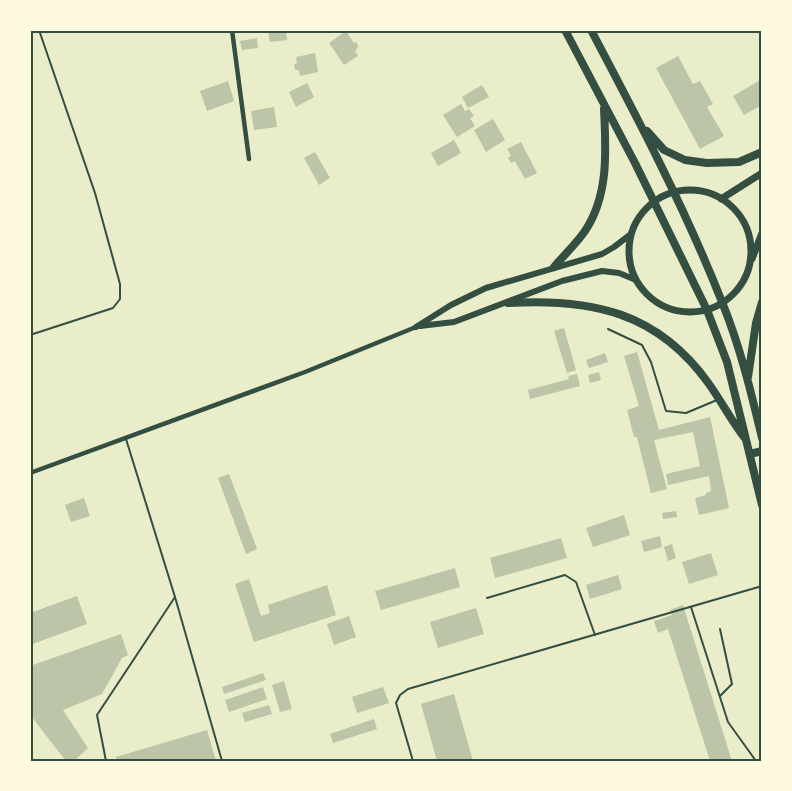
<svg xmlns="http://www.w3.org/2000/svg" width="792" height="791" font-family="'Nunito Sans',sans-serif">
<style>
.building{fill:#bcc5a7}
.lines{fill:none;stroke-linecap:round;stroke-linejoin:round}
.service{stroke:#344e41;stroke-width:2}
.minor{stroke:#344e41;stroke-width:4.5}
.tertiary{stroke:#344e41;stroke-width:6}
.secondary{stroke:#344e41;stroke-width:7}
.primary{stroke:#344e41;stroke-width:8}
.neatline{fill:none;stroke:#344e41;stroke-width:2}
</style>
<rect width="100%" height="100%" fill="#e9edc9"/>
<!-- building -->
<path class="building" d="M268,30h18l1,10 -17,2z
M346,31l7,11 4,1 1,4 -3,4 3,5 -14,9 -15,-22z
M257,38l1,10 -16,2 -2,-9z
M315,53l3,19 -18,4 -1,-6h-4l-1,-6 3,-1 -1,-6z
M678,56l15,28 7,-3 13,23 -6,3 17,29 -24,13 -44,-81z
M762,79v26l-18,10 -11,-19z
M228,81l6,20 -27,10 -7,-20z
M307,83l7,14 -18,10 -7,-15z
M482,85l7,12 -21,11 -6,-11z
M461,104l4,7 4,-2 5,7 -4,2 5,8 -18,11 -14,-22z
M274,107l3,20 -23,3 -3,-19z
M493,119l12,21 -19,12 -12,-22z
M454,140l7,13 -23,13 -7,-13z
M521,142l16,31 -12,6 -10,-18 -4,2 -3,-5 3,-2 -4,-7z
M315,152l15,26 -11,7 -15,-27z
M564,328l12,42 -9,3 -13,-42z
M637,352l22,78 51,-13 19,91 -30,7 -4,-17 11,-3v-2l5,-2 -2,-15 -41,9 -2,-11 34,-8 -7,-34 -39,8 13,49 -16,4 -14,-56h-3l-7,-27 12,-4 -15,-50z
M605,353l3,9 -19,6 -3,-8z
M599,372l2,8 -11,3 -2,-8z
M577,374l3,12 -50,13 -2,-9 41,-11 -1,-3z
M229,474l28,75 -11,5 -28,-76z
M84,498l6,18 -19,6 -6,-17z
M676,511l1,6 -14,2 -1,-6z
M624,515l6,20 -37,12 -7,-19z
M660,536l2,11 -18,5 -3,-11z
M561,538l6,20 -72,20 -5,-20z
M672,544l4,14 -8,3 -4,-14z
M711,553l7,22 -29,9 -7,-22z
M455,568l5,19 -79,23 -6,-19z
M618,575l4,14 -32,10 -4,-14z
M249,579l12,37 9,-3 -2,-8 59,-20 9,30 -82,27 -19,-58z
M77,596l10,28 -57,21v-32z
M683,605l49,156h-22l-42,-132 -10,4 -4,-12 18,-6 -2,-5z
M476,608l8,26 -46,14 -8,-26z
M349,616l7,21 -22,8 -7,-21z
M121,634l7,21 -6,3 -20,36 -39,16 25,38 -14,13h-8l-32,-41 -4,-13v-41z
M263,673l3,7 -42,14 -2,-7z
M284,681l8,28 -12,3 -8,-27z
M263,687l4,12 -38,13 -4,-12z
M383,687l6,16 -32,10 -5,-16z
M454,694l19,67h-36l-16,-57z
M269,705l3,9 -27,8 -3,-9z
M374,719l3,10 -44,14 -3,-9z
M207,730l9,31h-99l-1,-4z"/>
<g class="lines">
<!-- service -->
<path class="service" d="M608,329l34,16 9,17 15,49 20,2 31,-13
M30,335l83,-27 7,-9v-15l-25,-91 -56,-163
M126,439l49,158 47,164
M487,598l78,-23 11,7 19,53
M691,607l37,115 28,39
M720,629l12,55 -12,12
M106,761l-9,-46 78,-118
M413,761l-17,-58 4,-8 8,-6 354,-103"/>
<!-- minor -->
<path class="minor" d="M232,30l17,129
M30,473l275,-101 111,-45"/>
<!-- tertiary -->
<path class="tertiary" d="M420,326l34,-4 108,-41 40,-10 17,2 17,7
M416,327l35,-22 35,-17 116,-34 12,-7 17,-13"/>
<!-- secondary -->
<path class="secondary" d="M629 251a61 61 0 1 1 122 0a61 61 0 1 1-122 0Z
M721,199l41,-26
M752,259l10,-26"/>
<!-- primary -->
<path class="primary" d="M565,30l70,133 72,147 20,52 35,143
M591,30c47,89 94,178 131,272 18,44 29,90 40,136
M647,131l17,19 21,10 22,3 32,-1 23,-10
M554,267c10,-12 22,-23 31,-36 24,-36 21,-80 19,-122
M508,303c83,-5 150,9 201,81 12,17 22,36 35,53
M748,377l8,-54 6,-21
M750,454l12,-3"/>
</g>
<!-- border -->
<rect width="792" height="791" fill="none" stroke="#fefae0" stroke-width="63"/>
<rect x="32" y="32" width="728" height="728" class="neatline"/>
</svg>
